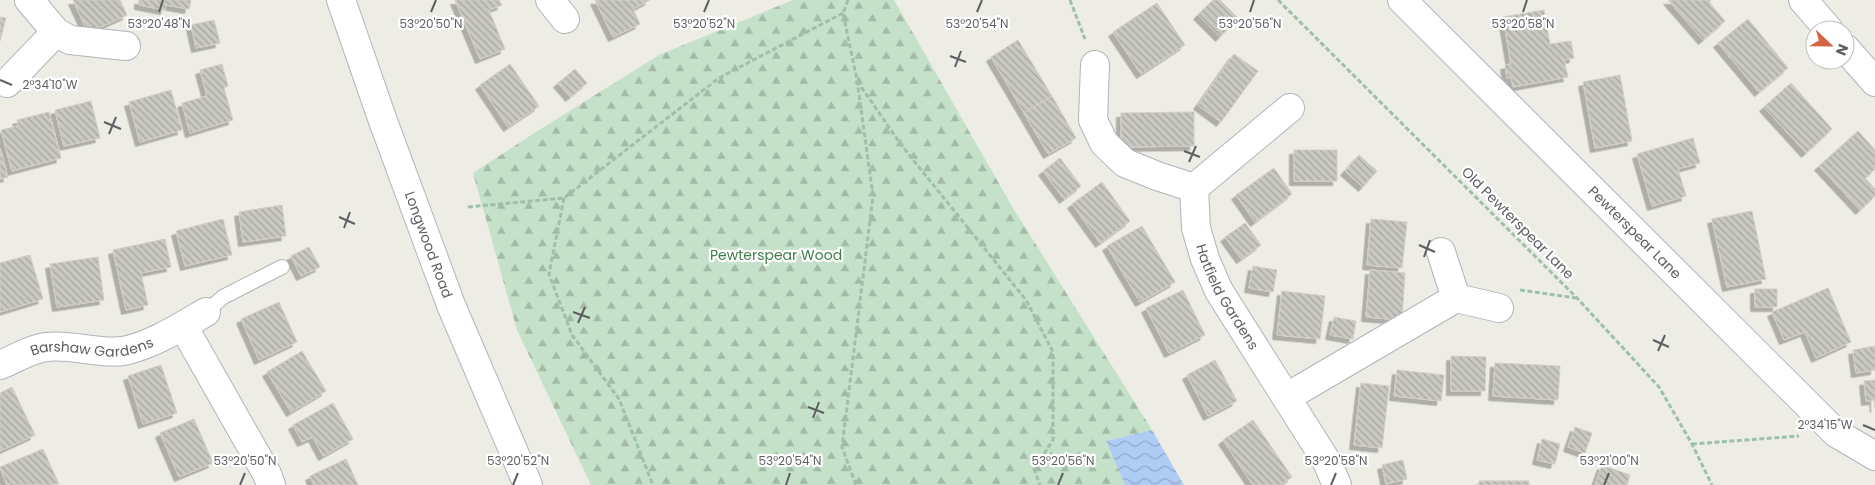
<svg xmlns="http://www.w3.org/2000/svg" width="1875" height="485" font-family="Poppins,sans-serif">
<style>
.forest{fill:url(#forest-firs)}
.water{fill:url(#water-waves)}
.building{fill:url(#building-back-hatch);stroke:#d1cfc4;filter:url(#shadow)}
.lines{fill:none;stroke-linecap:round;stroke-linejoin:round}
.lane-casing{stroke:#b2b4b8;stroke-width:16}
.street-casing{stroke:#b2b4b8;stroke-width:30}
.secondary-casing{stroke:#b4b6ba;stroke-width:30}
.path{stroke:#9ec0ab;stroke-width:3;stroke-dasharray:5 2.5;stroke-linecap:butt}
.lane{stroke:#fff;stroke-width:14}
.street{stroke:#fff;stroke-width:28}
.secondary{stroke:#fff;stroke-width:28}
.ticks{fill:none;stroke:#5d5f63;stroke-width:2}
.labels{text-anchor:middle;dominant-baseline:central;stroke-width:4.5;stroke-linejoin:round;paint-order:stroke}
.street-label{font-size:14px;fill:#5d5f63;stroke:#fff}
.park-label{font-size:14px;fill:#407f4c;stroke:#fff}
.ticks-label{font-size:12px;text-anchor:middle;fill:#5d5f63;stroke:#fff;stroke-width:4.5;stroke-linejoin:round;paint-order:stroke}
</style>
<defs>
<pattern id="forest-firs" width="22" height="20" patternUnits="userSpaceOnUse" patternTransform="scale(1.25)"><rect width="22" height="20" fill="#c5e1c9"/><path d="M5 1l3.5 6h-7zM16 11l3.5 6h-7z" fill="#a3baa7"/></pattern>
<pattern id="water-waves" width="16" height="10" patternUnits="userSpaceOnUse" patternTransform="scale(1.25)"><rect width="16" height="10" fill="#aeccf4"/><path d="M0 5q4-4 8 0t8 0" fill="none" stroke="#91a9c9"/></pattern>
<pattern id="building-back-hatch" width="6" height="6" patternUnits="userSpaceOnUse" patternTransform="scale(1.25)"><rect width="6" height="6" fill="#c9c8c1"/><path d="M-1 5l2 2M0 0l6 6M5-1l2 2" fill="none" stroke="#a6a6a0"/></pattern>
<filter id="shadow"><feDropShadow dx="-4.5" dy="4.5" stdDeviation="0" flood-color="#0004"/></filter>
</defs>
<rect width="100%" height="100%" fill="#edece5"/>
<!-- forest -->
<path class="forest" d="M793,0h101l119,208 139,222 -46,11 19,44h-534l-74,-155 -44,-157 63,-41 123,-77z"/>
<!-- water -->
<path class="water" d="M1152,430l32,55h-59l-19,-44z"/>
<!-- building -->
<path class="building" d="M73,0h47l7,15 -39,18z
M139,0h52l-2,9 -23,-4 -1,5 -26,-5z
M455,0h44l3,5 -13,5 16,39 -25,10z
M595,0h55l-17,9 7,15 -27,13z
M1213,0h7l18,18 -18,19 -22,-22z
M1668,0h43l-2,2 16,19 -22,19z
M1157,3l28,42 -44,29 -28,-42z
M1544,10l6,34 21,-3 3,17 -10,2 4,17 -55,10 -2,-10 -4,1 -2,-13 6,-1 -8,-47z
M0,17l6,1 -6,23z
M1748,19l40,49 -29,24 -41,-49z
M214,20l6,23 -24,5 -5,-23z
M1018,40l34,56 -28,17 -33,-56z
M1234,54l24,17 -37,51 -23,-17z
M222,64l6,22 -4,2 9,32 -43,13 -8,-30 25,-7 -7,-26z
M510,64l29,42 -31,21 -28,-42z
M575,69l12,14 -17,14 -12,-14z
M1620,75l12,66 -37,7 -12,-66z
M1791,83l41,46 -26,24 -42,-46z
M171,90l11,40 -42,12 -11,-40z
M1052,96l24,42 -28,16 -24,-41z
M91,101l9,37 -36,8 -9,-36z
M49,112l12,46 -49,13 -11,-41 17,-4 -1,-6z
M1194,112v34l-73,1v-34z
M1858,131l17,19v19l-10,9 10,11v7l-15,14 -41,-44z
M1693,138l7,25 -22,6 8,27 -34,10 -15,-52z
M0,148l8,29 -8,2z
M1294,150h43v31h-43z
M1359,155l18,16 -14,16 -18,-16z
M1060,158l21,28 -17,13 -21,-28z
M1274,168l18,26 -37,28 -19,-27z
M1102,182l28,39 -30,22 -28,-39z
M282,205l4,31 -43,6 -4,-30z
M1752,211l14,68 -39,8 -15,-68z
M223,219l9,36 -47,11 -9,-35z
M1371,219l36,3 -5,46 -35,-3z
M1245,223l16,22 -20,14 -16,-22z
M1142,226l33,56 -35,20 -33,-56z
M165,239l6,28 -30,6 7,32 -22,5 -13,-60z
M309,247l11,20 -19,9 -10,-20z
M30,255l13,44 -43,13v-49z
M98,257l6,43 -47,7 -7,-43z
M1253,266l24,4 -4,22 -24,-4z
M1370,270l35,3 -3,47 -36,-3z
M1828,288l23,54 -35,16 -11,-26 -21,8 -12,-28z
M1755,289h22v18h-22z
M1183,290l22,45 -36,18 -23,-45z
M1282,291l43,5 -5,43 -43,-4z
M279,302l18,40 -38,18 -18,-41z
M1334,317l22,4 -3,18 -23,-4z
M1875,346v24l-19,3 -3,-23z
M302,351l24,40 -35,21 -24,-40z
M1451,356l35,1 -1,34h-34z
M1215,360l22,41 -29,15 -21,-41z
M1495,363l65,3 -2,34 -65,-4z
M161,365l16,48 -34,11 -15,-48z
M1397,370l47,5 -3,26 -47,-5z
M1875,380v28l-1,-8 -8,1 -2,-20z
M1361,383l28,3 -7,62 -28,-3z
M12,387l23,48 -35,16v-58z
M333,403l20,36 -30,17 -10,-19 -11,5 -9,-17z
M194,419l19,44 -34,14 -19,-44z
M1253,420l39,57 -12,8h-27l-30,-45z
M1575,427l17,6 -7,20 -17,-6z
M1542,439l18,5 -5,20 -18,-4z
M43,449l16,35 -45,1 -1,-3 -6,3 -7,-18z
M346,459l12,26h-44l-4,-9z
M1403,460l4,19 -21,5 -4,-19z
M1602,465l28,10 -3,10h-32z
M1479,481h50v4h-50z"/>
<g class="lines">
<!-- lane casing -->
<g class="lane-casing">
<path id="lane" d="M206,312l17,-15 59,-30"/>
</g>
<!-- street casing -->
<g class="street-casing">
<g id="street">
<path d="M29,0l27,32 14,8 56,6"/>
<path d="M550,0l15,19"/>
<path id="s1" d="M1402,0l434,433 39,23"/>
<path d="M1803,0l26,30"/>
<path d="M1845,48l30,34"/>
<path id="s2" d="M1095,65l-2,55 11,23 21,20 32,13 37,12 2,40 9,31 14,32 108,171 10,23"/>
<path d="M7,83l49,-51"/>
<path d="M1194,188l96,-80"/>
<path d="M1441,252l15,46 43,10"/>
<path d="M183,326l84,148 4,11"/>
<path id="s3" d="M0,365c15,-6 30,-16 46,-18 26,-3 52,7 77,4 28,-5 59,-25 83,-39"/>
<path d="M1287,397l169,-99"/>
</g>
</g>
<!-- secondary casing -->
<g class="secondary-casing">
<g id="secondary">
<path id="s4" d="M341,0l42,121 68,184 77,180"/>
</g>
</g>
<!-- path -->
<path class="path" d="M848,0l-5,13 14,67 16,116 -31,251 14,38
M1070,0l15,39
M1278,0l299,298 82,89 33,57 20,41
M857,81l45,65 124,154 27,52v88l-19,29 6,16
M564,198l-15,76 23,61 47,64 34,86
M468,207l96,-9 155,-120 124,-65
M1520,290l56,8
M1692,444l107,-8"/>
<!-- lane -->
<use href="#lane" class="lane"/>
<!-- street -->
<use href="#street" class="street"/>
<!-- secondary -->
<use href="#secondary" class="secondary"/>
</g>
<!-- ticks -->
<path class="ticks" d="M159,12l4,-12M431,12l5,-12M704,12l5,-12M977,12l5,-12M1250,12l4,-12M1523,12l4,-12M950,56l16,6M955,67l6,-16M0,80l12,5M104,122l17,7M109,134l7,-17M1184,151l16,6M1189,162l7,-16M339,217l16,7M344,228l6,-16M1419,245l16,7M1424,257l6,-17M573,312l17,6M578,323l7,-16M1653,340l16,7M1658,351l7,-16M808,407l16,6M813,418l6,-16M1863,425l12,5M240,485l5,-12M513,485l5,-12M786,485l4,-12M1058,485l5,-12M1331,485l5,-12M1604,485l5,-12"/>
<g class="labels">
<!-- street labels -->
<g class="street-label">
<text transform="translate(1518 223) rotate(45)">Old Pewterspear Lane</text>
<text stroke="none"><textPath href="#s1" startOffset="329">Pewterspear Lane</textPath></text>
<text stroke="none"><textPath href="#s4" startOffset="260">Longwood Road</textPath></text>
<text stroke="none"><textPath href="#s2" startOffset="299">Hatfield Gardens</textPath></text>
<text stroke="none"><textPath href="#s3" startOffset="96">Barshaw Gardens</textPath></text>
</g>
<!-- park labels -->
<g class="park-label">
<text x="776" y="255">Pewterspear Wood</text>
</g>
</g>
<g class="ticks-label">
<text x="1250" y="28">53°20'56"N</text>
<text x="159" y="28">53°20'48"N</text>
<text x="431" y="28">53°20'50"N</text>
<text x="704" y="28">53°20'52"N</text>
<text x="977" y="28">53°20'54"N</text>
<text x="1523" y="28">53°20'58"N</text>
<text x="50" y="89">2°34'10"W</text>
<text x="1825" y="429">2°34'15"W</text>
<text x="245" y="465">53°20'50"N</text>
<text x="518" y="465">53°20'52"N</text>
<text x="790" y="465">53°20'54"N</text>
<text x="1063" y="465">53°20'56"N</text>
<text x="1336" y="465">53°20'58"N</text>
<text x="1609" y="465">53°21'00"N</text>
</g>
<!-- north arrow -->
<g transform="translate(1830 45) rotate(112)"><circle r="24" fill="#ffffff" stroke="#bebfc1"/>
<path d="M0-4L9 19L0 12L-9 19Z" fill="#d36445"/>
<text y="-8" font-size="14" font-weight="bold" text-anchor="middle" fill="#5d5f63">N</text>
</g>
</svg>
